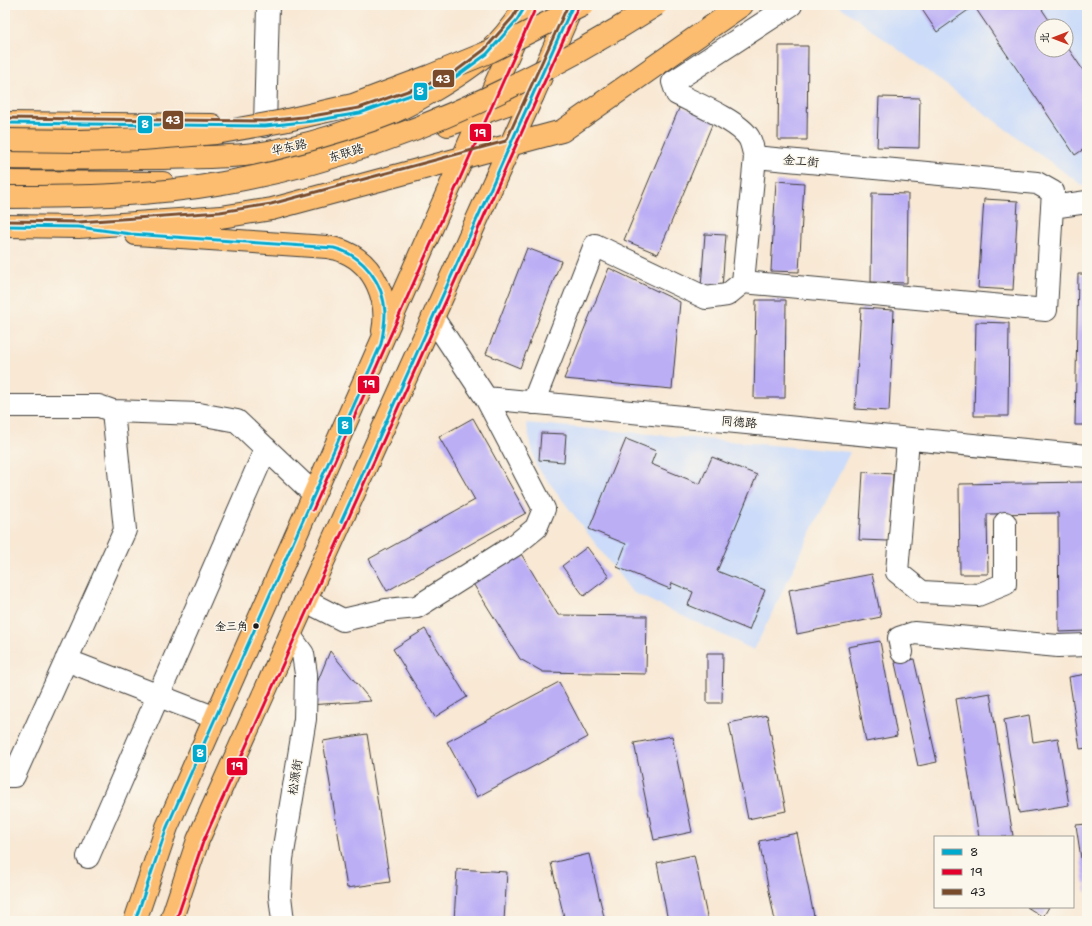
<svg xmlns="http://www.w3.org/2000/svg" width="1092" height="926" font-family="'Shantell Sans','LXGW WenKai TC',sans-serif">
<style>
.built{fill:#cbdbf9;fill-rule:evenodd}
.building{fill:#bbaef5}
.lines{fill:none;stroke-linecap:round;stroke-linejoin:round}
.minor-casing{stroke:#3d3b38;stroke-width:24}
.major-casing{stroke:#3d3b38;stroke-width:24}
.highway-casing{stroke:#3d3b38;stroke-width:24}
.minor{stroke:#fff;stroke-width:22}
.major{stroke:#fcbd6f;stroke-width:22}
.highway{stroke:#fcbd6f;stroke-width:22}
.highway-bridge-casing{stroke:#3d3b38;stroke-width:24;stroke-linecap:butt}
.highway-bridge{stroke:#fcbd6f;stroke-width:22}
.bus-1-casing{stroke:#fbf7ec;stroke-width:6}
.bus-2-casing{stroke:#fbf7ec;stroke-width:6}
.bus-3-casing{stroke:#fbf7ec;stroke-width:6}
.bus-1{stroke:#00a9ce;stroke-width:3}
.bus-2{stroke:#e4002b;stroke-width:3}
.bus-3{stroke:#7a4b2a;stroke-width:3}
.bus-dot{fill:#1c1c1c;stroke:#fbf7ec;stroke-width:1.5}
.labels{text-anchor:middle;dominant-baseline:central;stroke-width:3;stroke-linejoin:round;paint-order:stroke}
.bus-label{font-size:11px;fill:#1c1c1c;stroke:#fbf7ec;text-anchor:end}
.street-label{font-size:12px;fill:#1c1c1c;stroke:#fbf7ec}
.line-badge{stroke:#fbf7ec;stroke-width:1.5}
.badge-label{font-size:11px;text-anchor:middle;font-weight:bold;fill:#fff}
</style>
<rect width="100%" height="100%" fill="#fbf7ec"/>
<filter id="ink" filterUnits="userSpaceOnUse"><feTurbulence type="fractalNoise" baseFrequency=".025" numOctaves="2"/><feDisplacementMap in="SourceGraphic" scale="8" xChannelSelector="R" yChannelSelector="G"/><feConvolveMatrix kernelMatrix="1 2 1 2 8 2 1 2 1" color-interpolation-filters="sRGB"/></filter>
<filter id="wash" filterUnits="userSpaceOnUse"><feTurbulence type="fractalNoise" baseFrequency=".012" numOctaves="4" result="noise"/><feDisplacementMap in="SourceGraphic" scale="16" xChannelSelector="R" yChannelSelector="G"/><feGaussianBlur stdDeviation="0.9" result="paint"/><feColorMatrix in="noise" values="0 0 0 0 0 0 0 0 0 0 0 0 0 0 0 0 0 1.4 0 .05"/><feComposite in="paint" operator="in"/></filter>
<g filter="url(#wash)">
<rect width="100%" height="100%" fill="#f8e8d4"/>
<!-- built -->
<path class="built" d="M838,5h249v184zM1042,26h24v24h-24z
M526,423l324,29 -96,198 -122,-58 -96,-127z"/>
<g id="blocks">
<!-- building -->
<path class="building" d="M919,5h120l14,21h-11v24h24v-5l21,31v71l-12,8 -101,-149 -37,26z
M779,46h29l-1,94h-29z
M879,97l41,1 -1,50 -42,-1z
M680,106l34,14 -56,134 -34,-14z
M776,181l28,2 -5,89 -28,-1z
M872,193l36,1 -1,89 -36,-1z
M984,199l34,2 -5,89 -35,-2z
M705,234l21,1 -4,53 -21,-1z
M1086,236h1v25h-3z
M527,248l34,13 -41,107 -34,-14z
M609,268l71,34 -8,87 -108,-10z
M1078,274h9v151h-12z
M756,300h30l-1,98h-31z
M861,308l33,2 -5,101 -34,-2z
M976,322l33,1 -1,93h-34z
M473,418l53,95 -139,78 -18,-32 106,-59 -36,-63z
M541,433l25,1 -2,28 -25,-2z
M626,439l30,12 -5,13 49,20 12,-27 45,18 -40,96 48,19 -16,40 -61,-25 5,-13 -21,-9 -2,6 -53,-22 9,-23 -37,-15z
M863,472l30,2 -4,67 -30,-1z
M1085,482l1,149 -27,1 -1,-119 -71,1 1,60h-28l-1,-90z
M587,547l22,30 -25,19 -22,-30z
M520,552l38,63 89,1 -1,58 -103,-2 -23,-13 -48,-77z
M872,574l9,43 -84,17 -8,-44z
M425,629l42,68 -32,20 -42,-68z
M880,641l17,95 -31,6 -18,-95z
M330,651l41,50 -63,4z
M707,653h16l-1,50h-15z
M914,659l23,103 -19,4 -23,-103z
M1087,674v74l-7,1 -11,-72z
M559,682l29,55 -111,60 -30,-55z
M990,693l23,143 -9,1h-25l-23,-138z
M767,715l19,96 -38,8 -19,-96z
M1029,715l4,27 25,-4 11,67 -50,8 -15,-93z
M367,734l23,148 -43,6 -24,-147z
M672,736l20,96 -38,8 -20,-97z
M1087,824v68h-1l-10,-67z
M797,833l18,88h-40l-16,-80z
M589,854l16,67h-40l-14,-58z
M694,855l14,66h-40l-11,-58z
M457,869l50,3 -3,49h-50z
M1027,907h22l-6,10z"/>
</g>
</g>
<g filter="url(#ink)">
<use href="#blocks" fill-opacity="0" stroke="#3d3b38" stroke-width="1"/>
<g class="lines">
<!-- minor casing -->
<g class="minor-casing">
<path id="minor" d="M791,5l-118,77 4,12c18,9 62,27 72,44 3,5 4,13 6,19l282,26 16,9 -1,15 35,-5
M265,126l3,-121
M755,157l-12,125 303,28 6,-103
M433,318l53,80 601,58
M533,403l62,-158 111,53 21,-3 16,-13
M5,406h94l14,5 86,3 38,7 77,73
M908,439l-11,133 25,20 56,3 27,-11v-61
M306,601l37,19 43,-10 31,-3 98,-62 21,-17 8,-19 -58,-111
M902,652l-3,-14 15,-5 144,13 29,-1
M66,660l150,58
M5,776h9l111,-246 -12,-119
M88,857l178,-409
M283,921l-3,-25 2,-37 23,-140 1,-45 -3,-20 -13,-18"/>
</g>
<!-- major casing -->
<g class="major-casing">
<path id="major" d="M5,123l207,2
M5,226l74,1 142,-10 51,-8 238,-64
M136,234l191,13c6,1 12,2 18,5 30,13 44,48 38,79
M135,921l32,-94 354,-801
M171,921l27,-81 335,-745"/>
</g>
<!-- highway casing -->
<g class="highway-casing">
<path id="highway" d="M448,125l85,-30 40,-90
M510,145l52,-14 180,-126
M5,158c52,1 105,0 157,0 35,-1 71,0 106,-6 57,-10 111,-29 161,-59 19,-11 41,-24 57,-39 15,-13 30,-33 40,-49
M5,182l158,1"/>
</g>
<!-- minor -->
<use href="#minor" class="minor"/>
<!-- major -->
<use href="#major" class="major"/>
<!-- highway -->
<use href="#highway" class="highway"/>
<!-- highway-bridge casing -->
<g class="highway-bridge-casing">
<path id="highway-bridge" d="M5,140l75,1 62,-2 74,-6 67,-12 70,-16 77,-29 61,-25 92,-46
M5,197c73,0 146,-1 218,-14 155,-27 301,-94 433,-178"/>
</g>
<!-- highway-bridge -->
<use href="#highway-bridge" class="highway-bridge"/>
<!-- bus-1 casing -->
<g class="bus-1-casing">
<path id="bus-1" d="M5,123l260,3 48,-5 47,-8 90,-32 37,-27 30,-34 9,-15
M5,226l74,1 52,7 203,14c29,7 50,35 51,65 0,10 -2,21 -4,31l-214,483 -32,94
M341,522l232,-517"/>
</g>
<!-- bus-2 casing -->
<g class="bus-2-casing">
<path id="bus-2" d="M313,510l223,-503
M176,921l27,-79 375,-835"/>
</g>
<!-- bus-3 casing -->
<g class="bus-3-casing">
<path id="bus-3" d="M5,118l260,3 47,-5 47,-8 89,-31 36,-27 29,-33 7,-12
M5,221l74,1 141,-10 51,-8 235,-63 62,-136"/>
</g>
<!-- bus-1 -->
<use href="#bus-1" class="bus-1"/>
<!-- bus-2 -->
<use href="#bus-2" class="bus-2"/>
<!-- bus-3 -->
<use href="#bus-3" class="bus-3"/>
</g>
</g>
<!-- markers -->
<circle class="bus-dot" cx="256" cy="626" r="3.5"/>
<g class="labels">
<!-- bus labels -->
<g class="bus-label">
<text x="248" y="626">金三角</text>
</g>
<!-- street labels -->
<g class="street-label">
<text transform="translate(289 147) rotate(-12)">华东路</text>
<text transform="translate(346 153) rotate(-17)">东联路</text>
<text transform="translate(801 161) rotate(5)">金工街</text>
<text transform="translate(739 422) rotate(5)">同德路</text>
<text transform="translate(295 777) rotate(-81)">松源街</text>
</g>
</g>
<g class="line-badge">
<rect x="432" y="69" width="23" height="19" rx="4" fill="#7a4b2a"/>
<rect x="413" y="82" width="15" height="19" rx="4" fill="#00a9ce"/>
<rect x="162" y="110" width="22" height="20" rx="4" fill="#7a4b2a"/>
<rect x="137" y="115" width="16" height="19" rx="4" fill="#00a9ce"/>
<rect x="469" y="123" width="23" height="19" rx="4" fill="#e4002b"/>
<rect x="357" y="375" width="23" height="19" rx="4" fill="#e4002b"/>
<rect x="337" y="416" width="16" height="19" rx="4" fill="#00a9ce"/>
<rect x="192" y="744" width="15" height="19" rx="4" fill="#00a9ce"/>
<rect x="226" y="757" width="22" height="19" rx="4" fill="#e4002b"/>
</g>
<g class="badge-label">
<text x="443" y="83">43</text>
<text x="420" y="95">8</text>
<text x="173" y="124">43</text>
<text x="145" y="128">8</text>
<text x="480" y="137">19</text>
<text x="369" y="388">19</text>
<text x="345" y="429">8</text>
<text x="200" y="757">8</text>
<text x="237" y="770">19</text>
</g>
<!-- margin -->
<rect width="1092" height="926" fill="none" stroke="#fbf7ec" stroke-width="20"/>
<!-- legend -->
<rect x="934" y="836" width="140" height="72" fill="#fbf7ec" stroke="#a29f99"/>
<rect x="942" y="849" width="20" height="6" fill="#00a9ce" stroke="#a29f99"/>
<text x="970" y="856" font-size="12" fill="#1c1c1c">8</text>
<rect x="942" y="869" width="20" height="6" fill="#e4002b" stroke="#a29f99"/>
<text x="970" y="876" font-size="12" fill="#1c1c1c">19</text>
<rect x="942" y="889" width="20" height="6" fill="#7a4b2a" stroke="#a29f99"/>
<text x="970" y="896" font-size="12" fill="#1c1c1c">43</text>
<!-- north arrow -->
<g transform="translate(1054 38) rotate(270)"><circle r="19" fill="#fbf7ec" stroke="#a29f99"/>
<path d="M0-3L7 15L0 10L-7 15Z" fill="#c8321e"/>
<text y="-6" font-size="11" font-weight="bold" text-anchor="middle" fill="#1c1c1c">北</text>
</g>
</svg>
